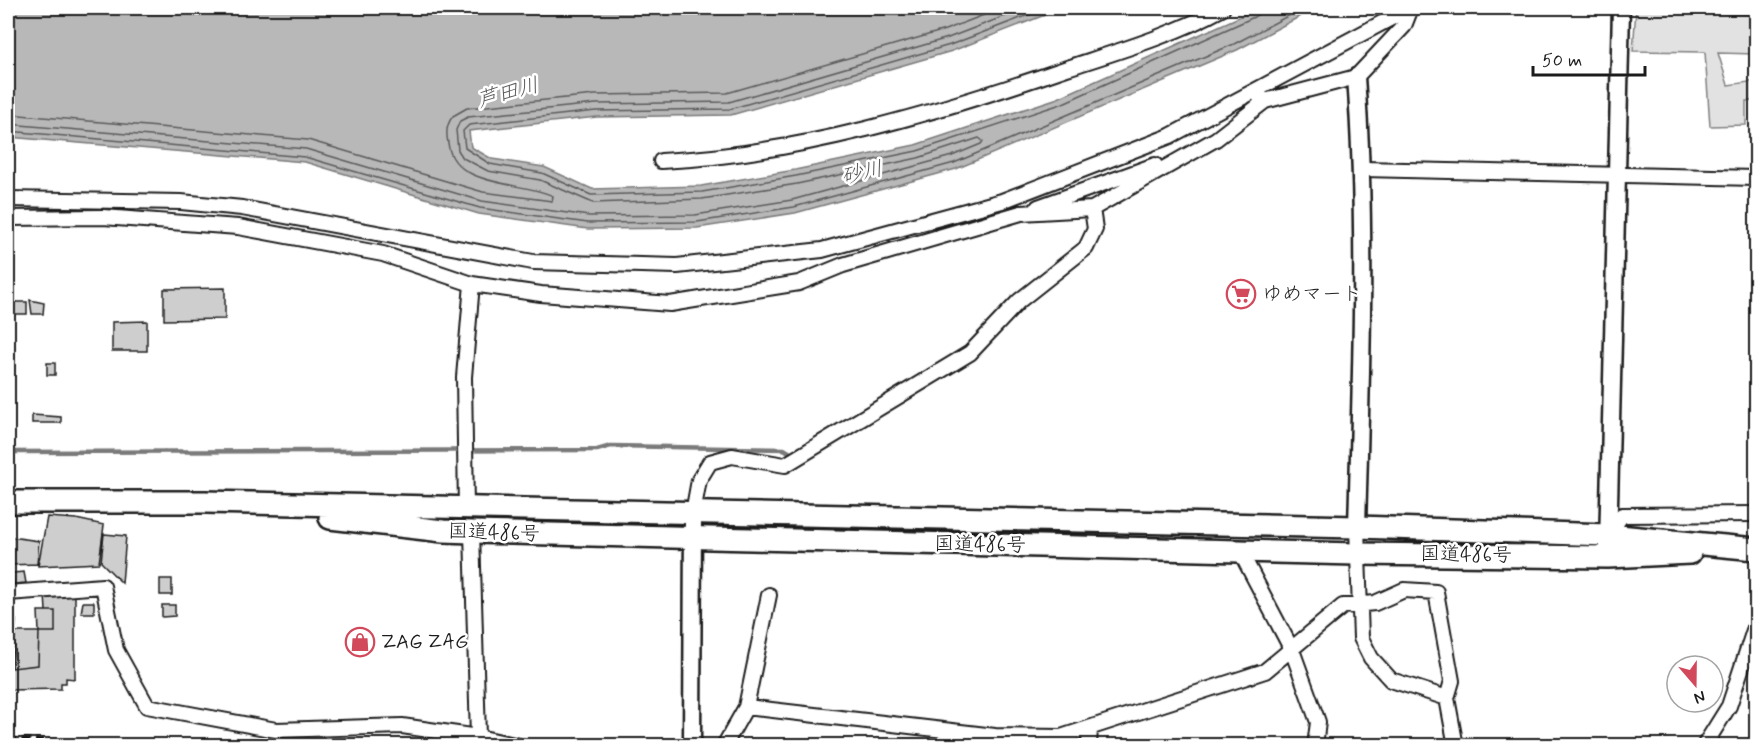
<svg xmlns="http://www.w3.org/2000/svg" width="1764" height="753" font-family="Mynerve,'Klee One',sans-serif">
<style>
.green{fill:#e2e2e2;stroke:#7f7f7f;stroke-width:1.5}
.water{fill:#b8b8b8;stroke:#7a7a7a;stroke-width:1.5}
.lines{fill:none;stroke-linecap:round;stroke-linejoin:round}
.shore{stroke:#5a5a5a;stroke-width:1.5}
.stream{stroke:#7a7a7a;stroke-width:4.5}
.building{fill:#cecece;stroke:#1c1c1c;stroke-width:1.5}
.minor-casing{stroke:#1c1c1c;stroke-width:18}
.tertiary-casing{stroke:#1c1c1c;stroke-width:21}
.trunk-casing{stroke:#1c1c1c;stroke-width:26}
.minor{stroke:#fff;stroke-width:14}
.tertiary{stroke:#fff;stroke-width:16}
.trunk{stroke:#fff;stroke-width:21}
.rail{stroke:#1c1c1c;stroke-width:4.5;stroke-dasharray:9 4.5;stroke-linecap:butt}
.labels{text-anchor:middle;dominant-baseline:central;stroke-width:5;stroke-linejoin:round;paint-order:stroke}
.poi-label{font-size:20px;fill:#1c1c1c;stroke:#fff;text-anchor:start}
.street-label{font-size:20px;fill:#1c1c1c;stroke:#fff}
.water-label{font-size:21px;font-style:italic;fill:#5a5a5a;stroke:#fff}
</style>
<rect width="100%" height="100%" fill="#fff"/>
<filter id="ink" filterUnits="userSpaceOnUse"><feTurbulence type="fractalNoise" baseFrequency=".0167" numOctaves="2"/><feDisplacementMap in="SourceGraphic" scale="12" xChannelSelector="R" yChannelSelector="G"/><feConvolveMatrix kernelMatrix="1 2 1 2 8 2 1 2 1" color-interpolation-filters="sRGB"/></filter>
<g filter="url(#ink)">
<!-- green -->
<path class="green" d="M1636,9l120,6v39l-38,-1 10,32 28,-4v20h-10v24l-36,1 -5,-74 -72,-1z"/>
<!-- water -->
<path class="water" d="M8,8h1055l-111,43 -221,64 -134,2 -128,14 2,16 21,12 52,8 48,22 109,-3 94,-16 120,-25 143,-47 201,-90h57l-79,42 -281,119 -161,44 -98,15 -109,1 -109,-15 -174,-52 -297,-25z"/>
<g class="lines">
<!-- shore -->
<path class="shore" d="M1047,8l-97,37 -220,64 -134,2 -127,14 -6,6 2,17 25,16 52,9 49,22 111,-3 94,-16 121,-25 144,-47 193,-87 6,-4 1,-5
M8,114l300,26 175,52 69,9 1,-5c-31,-15 -100,-8 -105,-53 -2,-10 -2,-18 5,-27l14,-8 128,-13 132,-2 218,-63 57,-22
M8,124l298,25 176,52 107,15 106,-1 97,-15 160,-44 29,-12 2,-3 -4,-3 -61,20 -121,26 -95,15 -109,4 -53,-23 -52,-9 -25,-13 -5,-8 -2,-20 4,-9 8,-4 128,-13 133,-2 219,-64 78,-30
M8,131l297,26 175,51 108,15 109,-1 97,-15 160,-44 280,-119 69,-36"/>
<!-- stream -->
<path class="stream" d="M8,452l589,-2 14,-4 173,3 5,3"/>
</g>
<!-- building -->
<path class="building" d="M225,288v31l-61,1v-31z
M30,300l14,3 -1,11h-11z
M14,302h13v12h-13z
M147,321v30h-35v-29z
M47,363h8v12h-8z
M32,415l29,2v6h-29z
M47,517l29,2 28,6 -5,38 -61,3z
M104,534l22,2 -4,47 -21,-21z
M11,537l28,4 -2,23 -29,1z
M24,572l2,11 -12,1 -1,-11z
M160,579h12v16h-12z
M75,593v86l-9,-1v5h-5v6l-53,1v-70h8l-4,48 26,-3 1,-33h16v-21h-9l-1,-17z
M83,602h11v11h-13z
M162,605h13v11l-13,1z
M38,611h17v21h-16z
M13,632h26l-1,33 -26,3z"/>
<g class="lines">
<!-- minor casing -->
<g class="minor-casing">
<path id="minor" d="M1258,95l7,6 91,-24 48,-51 7,-18
M661,161c135,-6 279,-49 406,-93 52,-17 107,-33 156,-60
M1363,169l393,9
M8,199l173,3 61,6 291,54 144,4 145,-16 180,-49 168,-65 240,-128
M1038,207l117,-42
M8,218l95,-1 135,10 145,27 89,30 69,10 129,10 129,-21 44,-18 178,-52 71,-4 124,-70 49,-38
M466,509l-2,-132 8,-93
M693,513l6,-33 11,-18 22,-6 53,9 185,-112 49,-52 67,-53 9,-19 -3,-20
M1357,527l4,111 10,20 20,22 56,18 8,43 5,5
M472,532l6,205
M1608,535l14,-20 134,-1
M1240,551l52,99 26,72 -3,24
M8,593l95,-7 13,64 31,56 129,24 126,-4 76,11 41,9
M746,707l249,29 66,1 204,-66 78,-65 32,-3 29,-13 32,2 16,89 -5,17
M724,746l22,-39 23,-112
M1089,746l1,-18
M1704,746l25,-40 27,-82"/>
</g>
<!-- tertiary casing -->
<g class="tertiary-casing">
<path id="tertiary" d="M1356,77c11,150 5,300 1,450
M1608,546l13,-538
M692,746l1,-233"/>
</g>
<!-- trunk casing -->
<g class="trunk-casing">
<path id="trunk" d="M8,502h197l1152,25 251,8 148,14
M330,518l113,13 29,1 884,22 252,3 82,-4"/>
</g>
<!-- minor -->
<use href="#minor" class="minor"/>
<!-- tertiary -->
<use href="#tertiary" class="tertiary"/>
<!-- trunk -->
<use href="#trunk" class="trunk"/>
<!-- rail -->
<path class="rail" d="M8,739l186,7"/>
</g>
</g>
<!-- icons -->
<defs>
<g id="supermarket-ring" transform="scale(1.5)"><circle r="9.5" fill="#fff" stroke="#d1495b" stroke-width="1.5"/><path d="M-6-5.5h2.5l.6 2H6L4.5 2H-2.5L-4.4-4H-6ZM-1.5 3.2a1.3 1.3 0 1 0 .1 0ZM3 3.2a1.3 1.3 0 1 0 .1 0Z" fill="#d1495b"/></g>
<g id="shop-ring" transform="scale(1.5)"><circle r="9.5" fill="#fff" stroke="#d1495b" stroke-width="1.5"/><path d="M-5-2.5h2.3a2.7 3.5 0 0 1 5.4 0H5L5.5 6h-11ZM-1.5-2.5h3a1.5 2.3 0 0 0-3 0Z" fill="#d1495b"/></g>
</defs>
<g fill-rule="evenodd">
<use href="#supermarket-ring" x="1241" y="294"/>
<use href="#shop-ring" x="360" y="642"/>
</g>
<g class="labels">
<!-- poi labels -->
<g class="poi-label">
<text x="1262" y="294">ゆめマート</text>
<text x="381" y="642">ZAG ZAG</text>
</g>
<!-- street labels -->
<g class="street-label">
<text transform="translate(494 533) rotate(2)">国道486号</text>
<text transform="translate(980 545) rotate(1)">国道486号</text>
<text transform="translate(1466 555) rotate(1)">国道486号</text>
</g>
<!-- water labels -->
<g class="water-label">
<text transform="translate(508 93) rotate(-15)">芦田川</text>
<text transform="translate(862 173) rotate(-12)">砂川</text>
</g>
</g>
<!-- margin -->
<rect width="1764" height="753" fill="none" stroke="#fff" stroke-width="30"/>
<rect x="15" y="15" width="1734" height="723" fill="none" stroke="#1c1c1c" stroke-width="2" filter="url(#ink)"/>
<!-- north arrow -->
<g transform="translate(1695 684) rotate(160)"><circle r="28" fill="#ffffff" stroke="#a4a4a4" stroke-width="1.5"/>
<path d="M0-4.5L10 22L0 15L-10 22Z" fill="#d1495b"/>
<text y="-9" font-size="16" font-weight="bold" text-anchor="middle" fill="#1c1c1c">N</text>
</g>
<!-- scale -->
<path d="M1533 66v9h112v-9" fill="none" stroke="#1c1c1c" stroke-width="3"/>
<text x="1542" y="66" font-size="18" fill="#1c1c1c" stroke="#ffffff" stroke-width="4.5" paint-order="stroke">50 m</text>
</svg>
